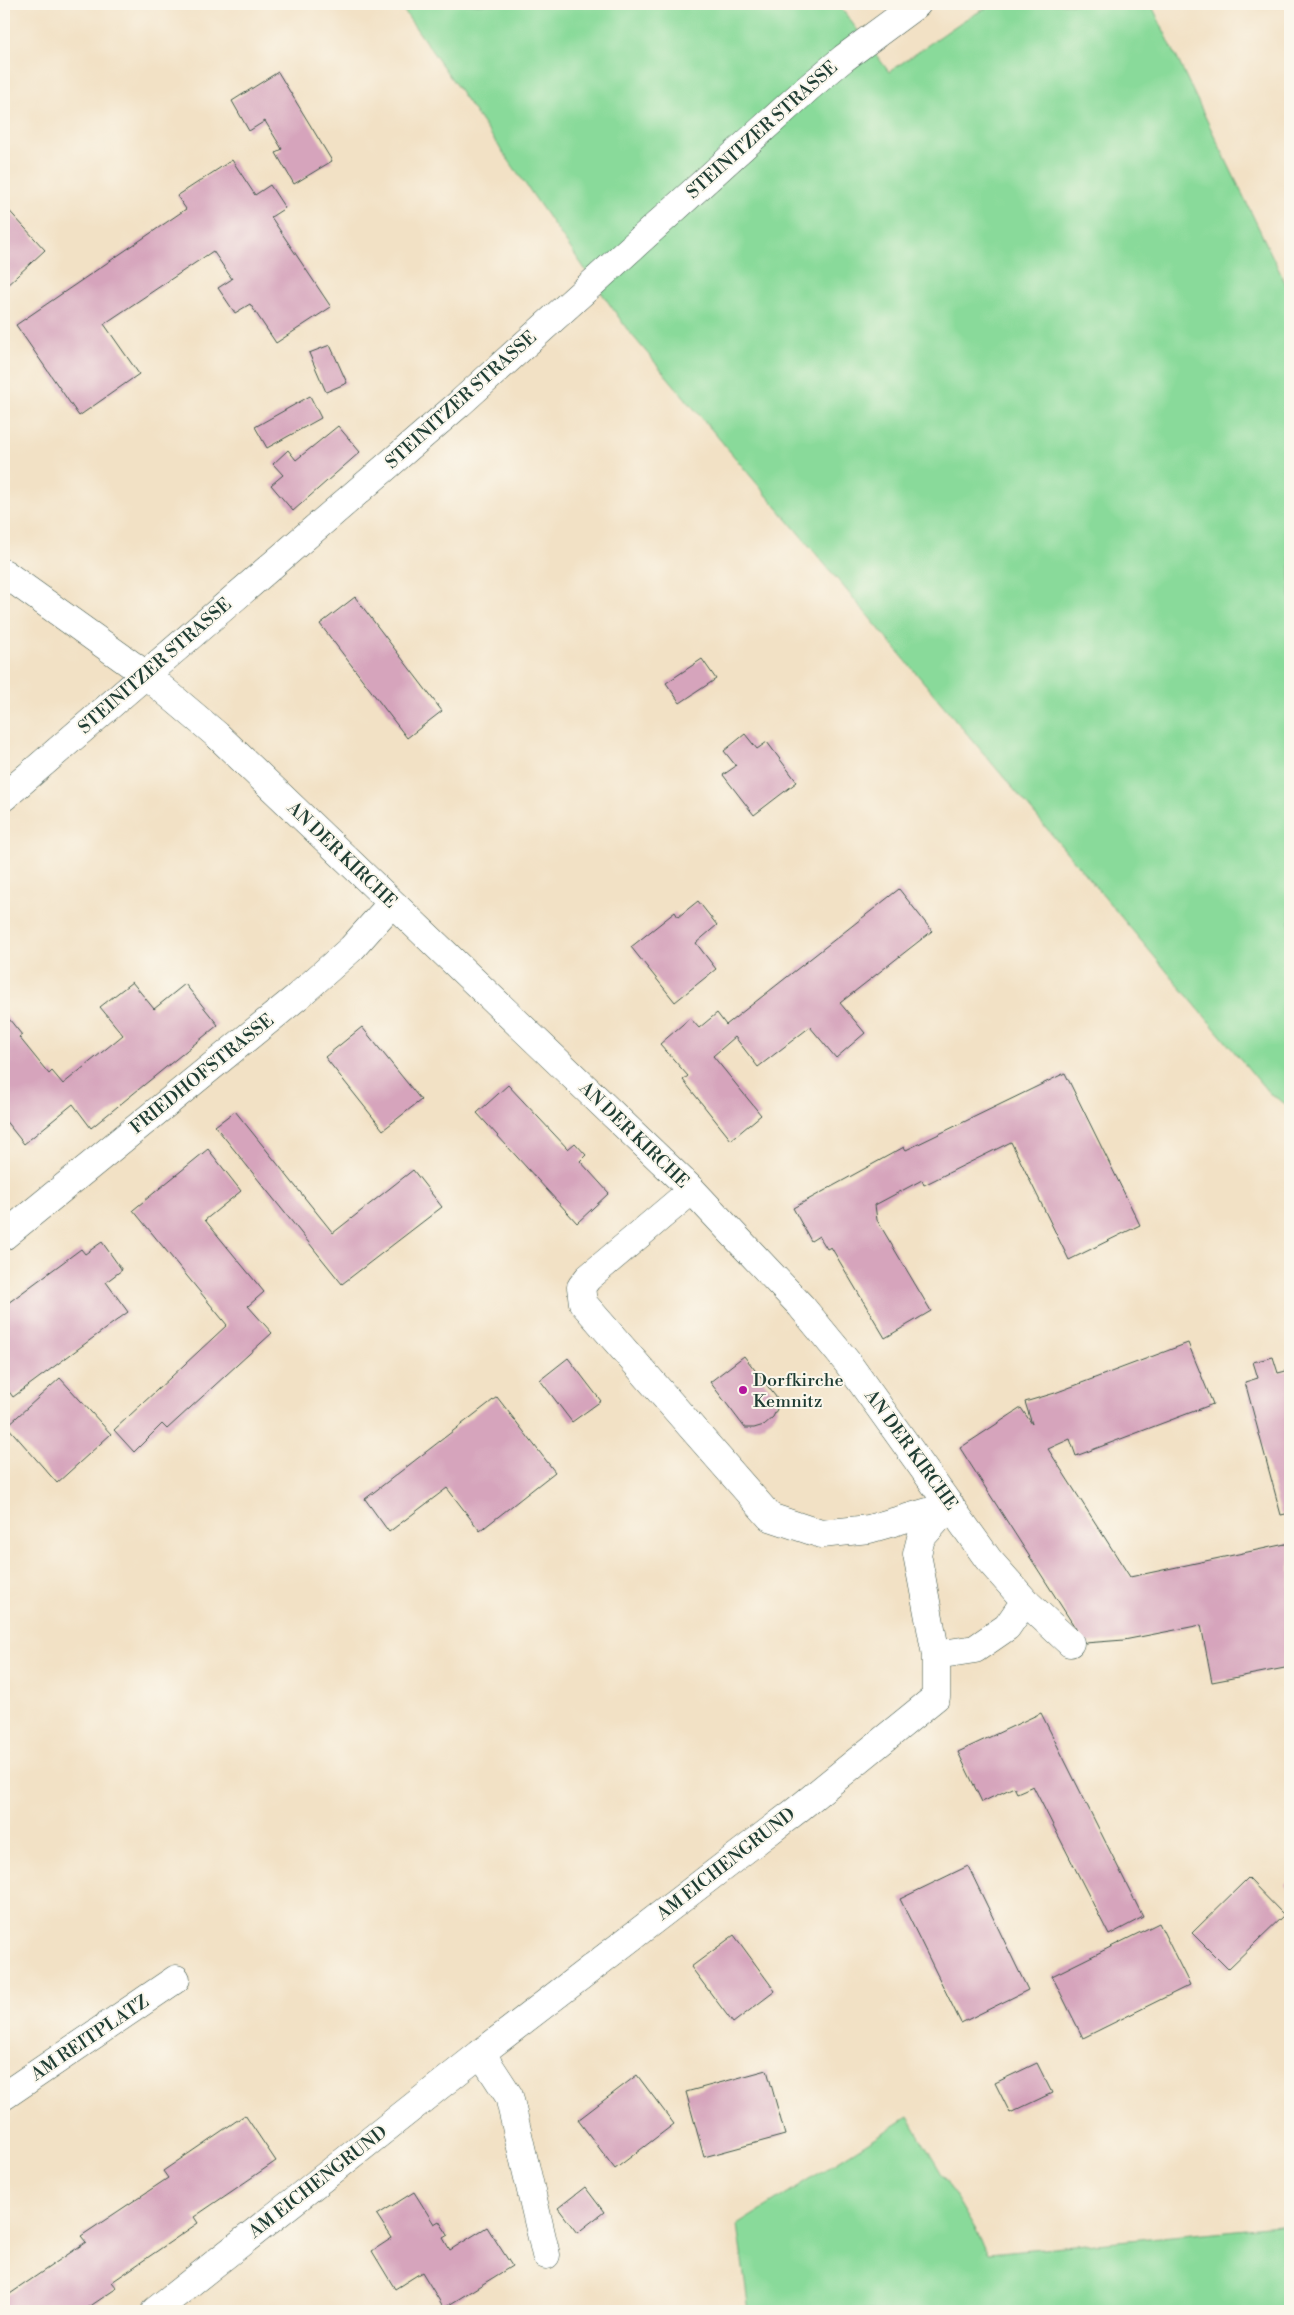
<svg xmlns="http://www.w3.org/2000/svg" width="1294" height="2315" font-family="'Libre Bodoni',serif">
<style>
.green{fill:#89da9a;stroke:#548c67}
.building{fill:#d6a4bc}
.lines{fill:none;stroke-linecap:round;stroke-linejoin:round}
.minor-casing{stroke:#3f564a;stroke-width:29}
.minor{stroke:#fff;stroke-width:28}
.poi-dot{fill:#b5179e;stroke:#fbf7ec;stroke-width:2}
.labels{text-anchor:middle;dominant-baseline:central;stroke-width:4;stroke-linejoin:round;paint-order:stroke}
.street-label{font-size:18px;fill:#1f3d34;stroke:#fbf7ec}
.poi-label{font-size:18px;fill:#1f3d34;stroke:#fbf7ec;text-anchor:start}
</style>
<rect width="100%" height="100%" fill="#fbf7ec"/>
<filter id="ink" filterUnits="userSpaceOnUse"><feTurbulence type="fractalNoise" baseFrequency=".02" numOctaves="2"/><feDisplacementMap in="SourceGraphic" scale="10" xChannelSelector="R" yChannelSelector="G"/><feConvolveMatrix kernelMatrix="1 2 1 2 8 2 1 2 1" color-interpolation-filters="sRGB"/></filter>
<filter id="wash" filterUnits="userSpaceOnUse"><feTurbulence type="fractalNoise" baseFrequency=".0096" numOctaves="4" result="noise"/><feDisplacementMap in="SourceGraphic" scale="20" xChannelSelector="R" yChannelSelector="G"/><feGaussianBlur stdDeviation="1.12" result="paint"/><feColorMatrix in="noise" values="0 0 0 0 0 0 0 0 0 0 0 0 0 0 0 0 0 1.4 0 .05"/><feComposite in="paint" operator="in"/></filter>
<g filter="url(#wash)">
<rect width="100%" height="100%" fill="#f2e1c5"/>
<!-- green -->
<path class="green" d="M399,4h439l51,68 75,-52 30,-16h157l139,289v814l-21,-14 -642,-764z
M908,2117l81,136 301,-28v86h-541l-12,-86z"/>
<g id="blocks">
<!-- building -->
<path class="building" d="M278,72l54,89 -38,23 -18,-31 6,-4 -17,-28 -16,10 -17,-30z
M232,160l23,35 15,-10 15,23 -14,9 60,90 -55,36 -26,-39 -15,9 -17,-25 14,-9 -19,-28 -109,73 35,50 -60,42 -63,-91 170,-116 -9,-13z
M4,205l41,45 -41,38z
M330,345l17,38 -21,9 -17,-39z
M310,396l11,22 -54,30 -12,-21z
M338,426l22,26 -67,59 -22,-26 12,-10 -10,-11 15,-14 8,10z
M355,597l87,114 -35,27 -87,-114z
M702,659l14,20 -36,24 -14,-20z
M745,734l12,15 10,-7 30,40 -43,33 -31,-40 13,-9 -12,-15z
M899,889l33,42 -92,72 25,30 -29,25 -26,-31 -52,40 -23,-30 -22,19 48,59 -30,25 -48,-60 5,-4 -28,-32 30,-26 9,10 18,-15 9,12z
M698,901l19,24 -21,18 20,26 -41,33 -44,-55 44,-35 3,5z
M132,982l22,27 31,-25 33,41 -127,103 -18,-24 -49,40 -20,-25v-104l1,-1 17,21 -3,2 30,37 3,-3 11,13 60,-49 -23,-28z
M362,1027l59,73 -38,30 -58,-73z
M1065,1073l75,152 -71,35 -58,-118 -87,43 -2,-5 -47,25 2,15 54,91 -46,27 -54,-91 -4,2 -8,-13 -8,5 -18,-33 111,-61 2,3z
M508,1085l60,64 7,-6 11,12 -6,6 29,32 -32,30 -100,-110z
M235,1111l98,122 80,-63 29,37 -100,77 -127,-158z
M208,1149l33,42 -36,29 59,72 -16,14 24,27 -105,96 -5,-5 -28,28 -20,-22 113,-105 -94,-115z
M102,1242l20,28 -16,12 22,30 -115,85 -9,-12v-79l77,-57 4,5z
M1188,1343l25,61 -137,52 -6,-17 -22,10 82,128 160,-34v124l-78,15 -11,-57 -77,15 -39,3 -125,-195 61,-40 11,16 -7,-22 30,-9z
M744,1356l32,41 1,12 -4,8 -9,8 -10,3h-9l-35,-46z
M1273,1357l5,16 12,-3v143l-9,2 -36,-133 13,-4 -5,-16z
M568,1358l33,43 -29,21 -32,-42z
M60,1378l51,56 -54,49 -50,-57z
M497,1397l58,75 -75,59 -33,-43 -58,44 -24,-33z
M1041,1713l102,204 -34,18 -76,-149 -16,7 -3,-6 -32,15 -24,-50z
M968,1866l60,124 -67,33 -61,-124z
M1248,1878l36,37 -56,54 -36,-36z
M1290,1881v10l-5,-6z
M1159,1923l31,62 -107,53 -31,-62z
M734,1935l41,56 -42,32 -42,-56z
M1037,2063l15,30 -42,20 -15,-30z
M767,2070l18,65 -81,22 -18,-65z
M637,2075l37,49 -59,45 -37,-49z
M245,2115l31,46 -82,56 4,6 -86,59 5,6 -34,23h-74l-5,-8v-5l82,-56 -5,-6 87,-58 -5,-7z
M585,2187l19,25 -27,21 -19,-25z
M414,2192l20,32 5,-3 9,14 -5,3 7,12 37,-23 25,39 -68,42 -22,-36 -27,17 -23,-38 20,-13 -15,-23z"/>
</g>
</g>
<g filter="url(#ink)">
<use href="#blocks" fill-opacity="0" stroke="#3f564a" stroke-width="1"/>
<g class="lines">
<!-- minor casing -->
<g class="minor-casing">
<path id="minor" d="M4,573l142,102 71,60 475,455 58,62 51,54 46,56 141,197 37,42 45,42
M4,797l455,-393 348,-315 37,-31 73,-54
M692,1190l-104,88 -7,9 2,16 187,214 51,17 48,-5 80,-23
M4,1236l293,-239 55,-49 40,-45
M936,1655l39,-6 32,-22 18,-26
M481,2053l28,43 37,159
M4,2096l172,-117
M155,2311l326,-258 316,-243 139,-113v-42l-19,-101 4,-16 29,-33"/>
</g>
<!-- minor -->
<use href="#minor" class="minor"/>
</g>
</g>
<!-- markers -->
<circle class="poi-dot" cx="743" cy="1390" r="5"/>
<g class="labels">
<!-- street labels -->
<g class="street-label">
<text transform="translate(762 130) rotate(-42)">STEINITZER STRASSE</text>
<text transform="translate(461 400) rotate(-42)">STEINITZER STRASSE</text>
<text transform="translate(155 666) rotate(-41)">STEINITZER STRASSE</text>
<text transform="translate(342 855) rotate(44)">AN DER KIRCHE</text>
<text transform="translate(202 1074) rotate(-39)">FRIEDHOFSTRASSE</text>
<text transform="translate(634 1135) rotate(44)">AN DER KIRCHE</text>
<text transform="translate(911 1450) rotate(54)">AN DER KIRCHE</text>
<text transform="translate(726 1864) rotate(-38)">AM EICHENGRUND</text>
<text transform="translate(90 2038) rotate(-34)">AM REITPLATZ</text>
<text transform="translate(318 2182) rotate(-38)">AM EICHENGRUND</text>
</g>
<!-- poi labels -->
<g class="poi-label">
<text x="753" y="1380">Dorfkirche<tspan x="753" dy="21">Kemnitz</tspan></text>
</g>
</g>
<!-- margin -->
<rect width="1294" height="2315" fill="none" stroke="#fbf7ec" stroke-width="20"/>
</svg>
